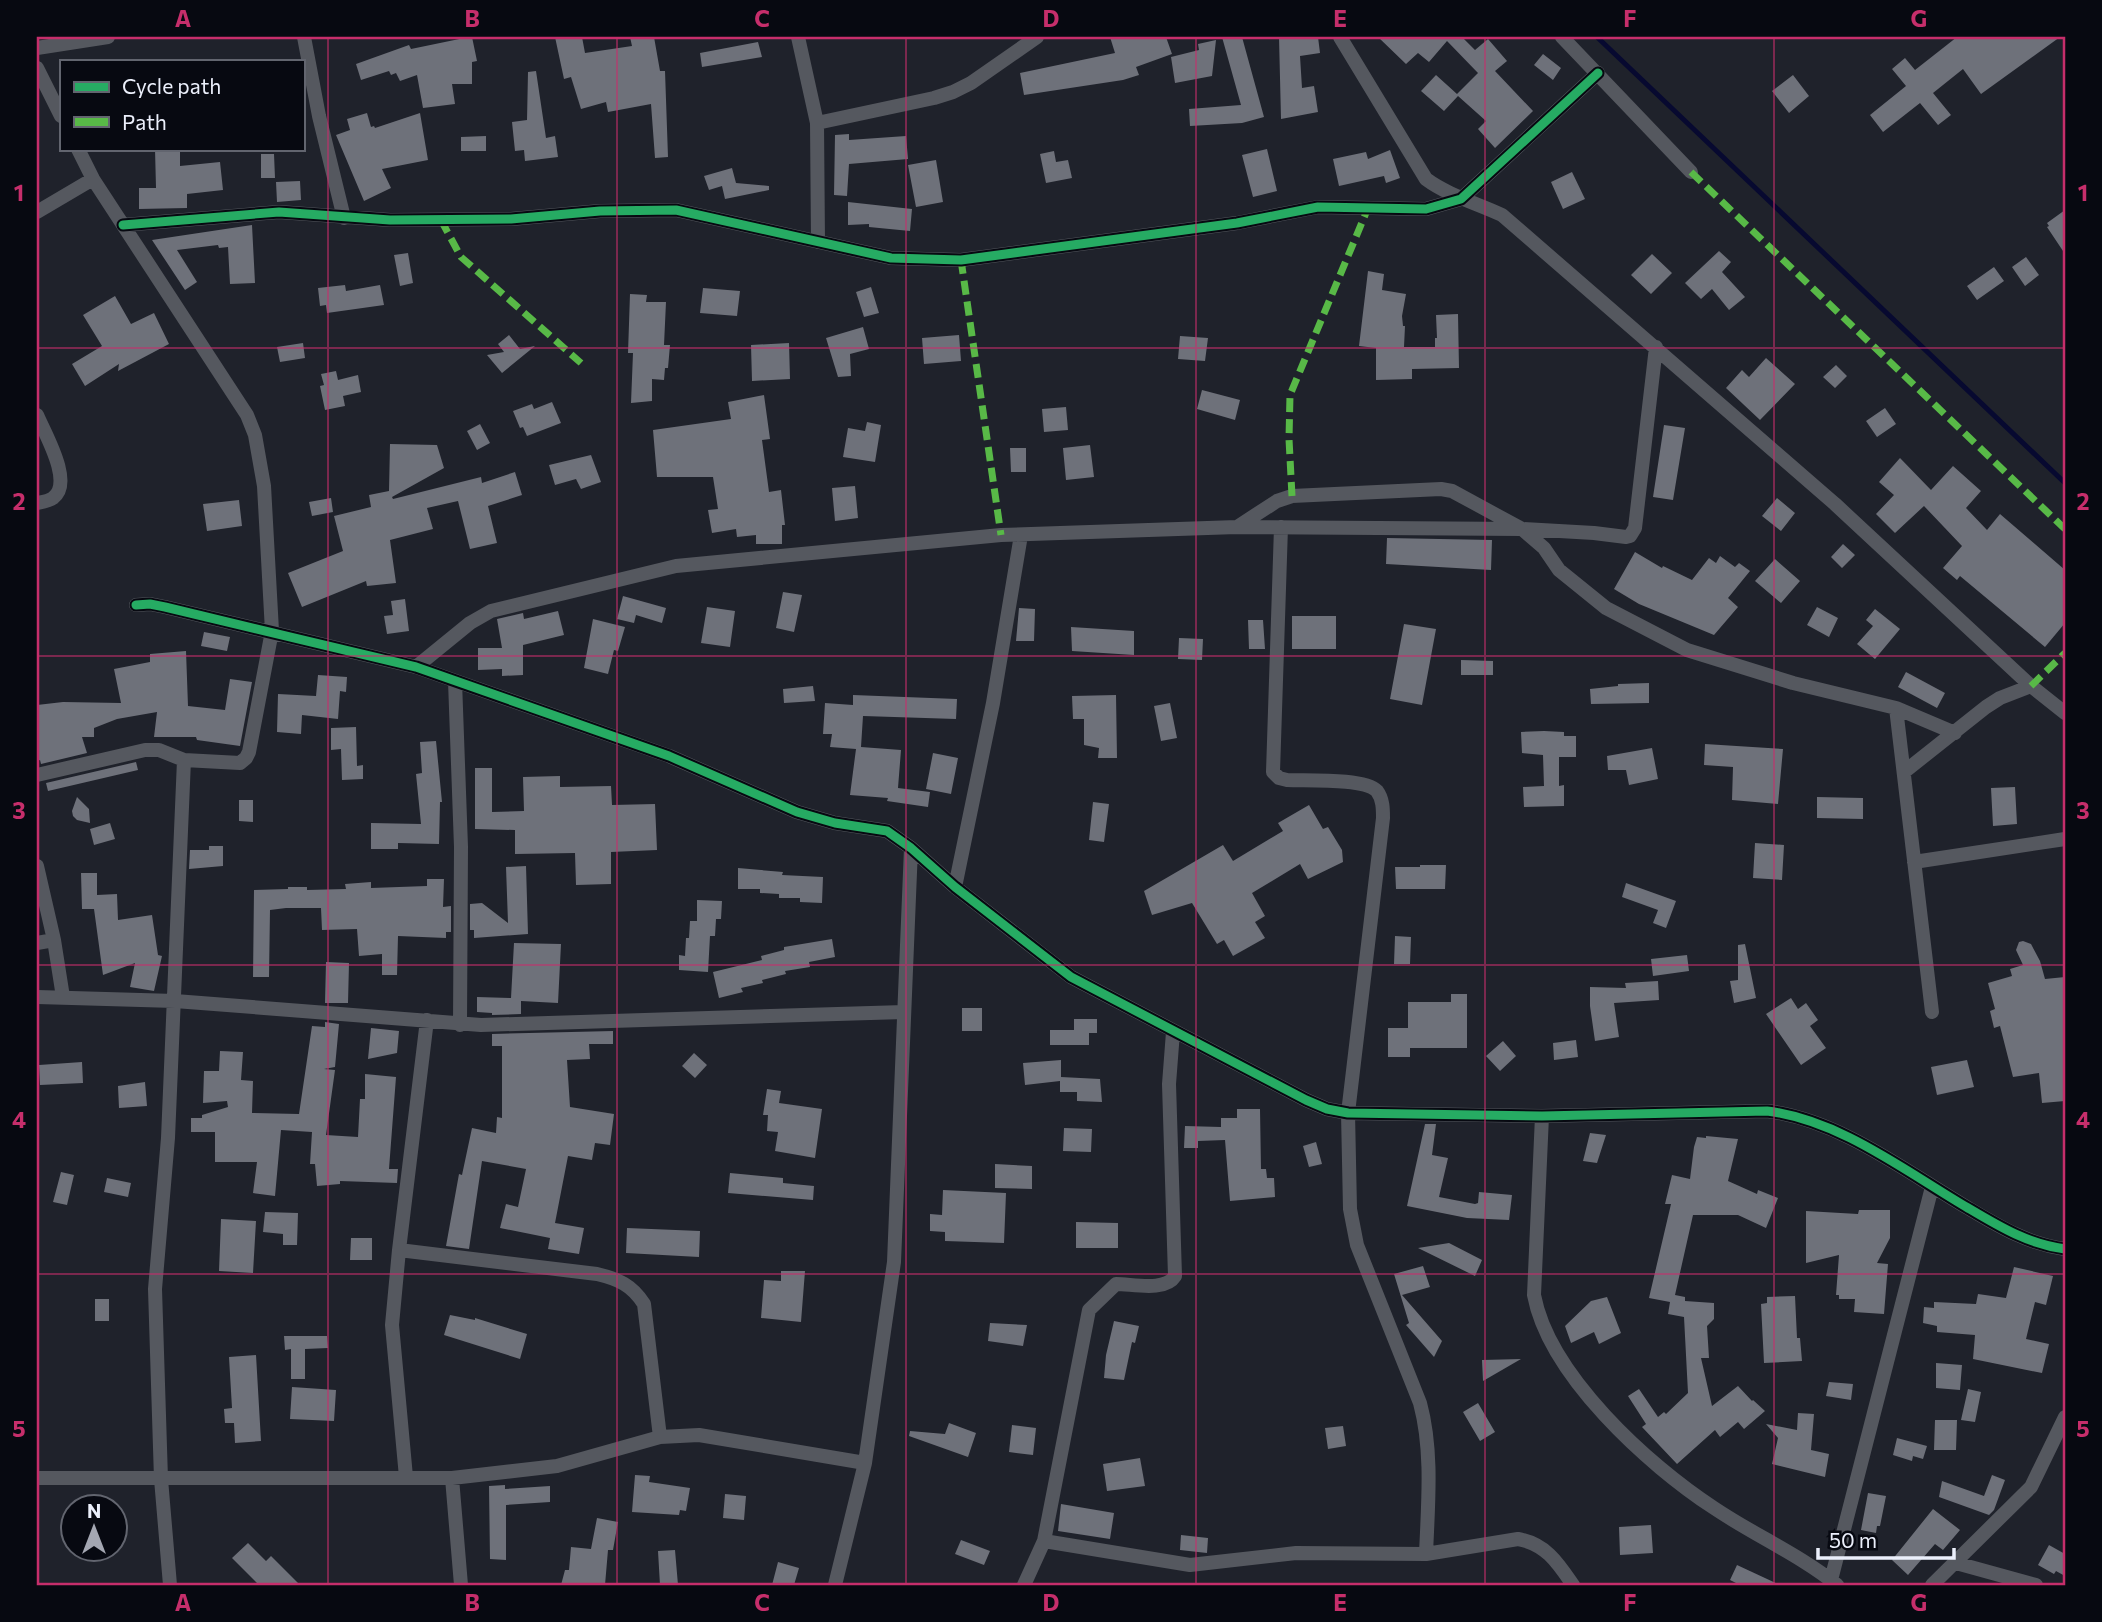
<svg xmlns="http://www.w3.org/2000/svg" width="2102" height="1622" font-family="Commissioner,sans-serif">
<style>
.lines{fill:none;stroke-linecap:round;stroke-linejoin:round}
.stream{stroke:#070930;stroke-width:5}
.building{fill:#6e717a}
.street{stroke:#55585f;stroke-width:14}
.quiet{stroke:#58b947;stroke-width:7;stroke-dasharray:14 7;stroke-linecap:butt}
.cycleway-casing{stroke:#070911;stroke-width:13}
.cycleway{stroke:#26ab63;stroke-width:9}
.grid{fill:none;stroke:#c62e6b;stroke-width:2;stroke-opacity:0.55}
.neatline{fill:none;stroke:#c62e6b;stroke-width:2.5}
.grid-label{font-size:23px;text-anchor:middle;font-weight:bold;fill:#c62e6b}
</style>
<rect width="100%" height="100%" fill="#1f222b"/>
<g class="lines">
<!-- stream -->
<path class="stream" d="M1597,37l468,446"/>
</g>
<!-- building -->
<path class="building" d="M469,37h3l5,24 -5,1v22h-20l3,20 -32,4 -6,-33 -17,6 -4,-8 -5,2 -2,-4 -28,9 -5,-16 53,-19 2,4z
M555,37h27l3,16 47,-7 -2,-9h24l6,34h5l3,86 -13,1 -4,-54 -43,8 -2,-10 -25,7 -10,-32 -7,2z
M1110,37h56l6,17 -36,13 3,8 -16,5 -99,15 -4,-22 95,-20z
M1222,37h20l22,80 -22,6 -52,3 -1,-17 52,-4z
M1279,37h39l2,16 -20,3 2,32 12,-2 4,26 -37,7z
M1378,37h84l13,13 13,-11 19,22 -12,10 38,40 -38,37 -17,-19 8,-8 -28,-25 -14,15 -23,-20 15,-16 21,19 21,-21 -31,-32 -18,21 -11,-9 -12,11z
M1957,37h103l-79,57 -18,-25 -30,24 18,22 -13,10 -18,-22 -37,29 -13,-17 36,-29 -14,-17 13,-11 10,12z
M1216,40l-4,36 -37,7 -4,-26 28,-7 -1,-6z
M758,42l4,15 -60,10 -2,-14z
M1543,54l18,14 -8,12 -19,-15z
M536,71l10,67 9,-2 3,21 -33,4 -1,-11 -9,1 -3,-29 15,-2 1,-48z
M1793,75l16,21 -20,17 -17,-22z
M367,113l4,14 3,-1 1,2 45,-15 8,47 -46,9 9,19 -27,13 -28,-66 14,-5 -3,-11z
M849,134v6l57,-4 2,23 -59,5 -2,32 -13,-1 1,-60z
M486,136v15h-25v-14z
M155,149h25v17l40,-4 3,28 -36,4v14l-48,1v-21h17z
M1267,149l10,42 -24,6 -11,-42z
M1390,150l10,28 -14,5 -2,-7 -45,10 -6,-27 33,-7 2,7z
M1054,151l2,11 12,-2 4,18 -26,5 -6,-29z
M261,154h13l1,24h-14z
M936,160l7,42 -27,5 -8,-42z
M732,168l4,15 33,3v4l-44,9 -3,-13 -13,4 -5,-14z
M1572,172l13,27 -22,10 -12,-27z
M300,181l1,19 -24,2 -1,-20z
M848,202l64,7 -2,22 -41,-4v-3l-21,1z
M2065,210v44l-18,-27 2,-1 -2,-3z
M252,225l3,58 -25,1 -2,-37 -9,1 -1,-3 -41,5 20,32 -12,8 -33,-50z
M1719,251l12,11 -9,10 23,25 -16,13 -17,-21 -11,10 -16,-16z
M408,253l5,30 -13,3 -6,-31z
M1652,254l20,19 -21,21 -20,-19z
M2026,257l13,18 -14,11 -13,-19z
M1994,267l10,14 -27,19 -10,-14z
M1368,271l16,3 -2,16 24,4 -4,22 1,10h2l-1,21h31v-9h2l-1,-23 22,-1 1,54 -47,1v10l-36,1v-32l-17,-2z
M345,285l1,6 34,-6 4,20 -57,8 -1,-8 -6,1 -2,-18z
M871,287l8,26 -15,4 -8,-25z
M703,288l37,3 -3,25 -37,-3z
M630,294l17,1 -1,7h20l-2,43h6l-2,23h-3l-1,12 -12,-1v22l-21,2 2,-50h-5z
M115,296l16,28 23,-11 15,31 -51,27 1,-7 -34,22 -13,-22 30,-18 -19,-31z
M863,327l6,22 -19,5 1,22 -13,1 -12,-39z
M509,335l11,14 15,-3 -33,27 -15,-18 17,-3 -6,-8z
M959,335l2,26 -37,3 -2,-26z
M1180,336l28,2 -3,23 -27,-2z
M303,343l2,15 -25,4 -3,-15z
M789,343l1,36 -38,2 -1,-36z
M1766,358l29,26 -35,36 -34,-32 16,-18 7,7z
M1836,365l11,11 -12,12 -12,-11z
M336,371l2,9 20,-5 3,17 -18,4 2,10 -20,4 -5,-24 4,-1 -3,-11z
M1202,390l38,10 -5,20 -38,-11z
M764,395l6,44 -8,1 7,52 12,-2 4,35h-3v19h-26v-9l-19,2 -1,-8 -24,4 -4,-23 10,-1 -5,-32h-56l-4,-47 78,-11 -3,-17z
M552,402l9,21 -34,13 -4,-9 -3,1 -7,-17 19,-7 2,5z
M1066,407l2,23 -24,2 -2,-23z
M1885,408l11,16 -19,13 -11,-16z
M867,422l14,3 -6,37 -32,-5 5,-29 17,3z
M480,424l10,19 -13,7 -10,-19z
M1664,425l21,3 -12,72 -20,-3z
M390,444l47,1 7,23 -52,29 1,2 88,-22 1,6 33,-11 7,23 -34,11 9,37 -27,6 -12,-48 -31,7 6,21 -43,11 6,43 -29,3 -1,-5 -64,26 -14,-34 55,-22 -9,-35 37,-9 -2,-12 20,-4z
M1090,445l4,32 -28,3 -3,-32z
M1010,448h16v24h-15z
M591,455l10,27 -20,7 -5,-10 -21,6 -6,-20z
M1900,458l31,32 22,-24 28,25 -15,17 21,22 13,-16 65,56v53l-20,24 -85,-71 -3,4 -14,-12 19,-22 -38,-40 -29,27 -19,-19 18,-19 -15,-13z
M855,486l3,32 -23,3 -3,-33z
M331,498l2,14 -21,4 -3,-14z
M1777,498l18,15 -14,18 -19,-15z
M239,500l3,26 -35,5 -4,-27z
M1387,538l105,2 -1,30 -105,-6z
M1843,544l12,11 -13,13 -11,-11z
M1635,552l27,16 1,-2 29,14 17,-22 7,5 4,-7 15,11 4,-4 11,8 -22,27 10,9 -24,28 -75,-31 -25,-15z
M1775,559l25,22 -19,22 -26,-22z
M783,592l19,3 -8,37 -18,-4z
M623,596l43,12 -4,15 -26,-8 -2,8 -17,-4z
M405,599l4,32 -22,3 -3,-18 9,-1 -2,-14z
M707,607l28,4 -5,36 -29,-4z
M1817,607l21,11 -9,19 -22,-12z
M1019,608l16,1 -1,32h-18z
M1875,609l25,20 -25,30 -18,-15 16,-18 -7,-6z
M558,611l6,24 -41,10v30l-21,1v-7l-24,1v-22h24l-5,-29 26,-6 1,6z
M1292,616h44v33h-44z
M593,619l32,8 -7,24 -4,-1 -6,24 -24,-6z
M1248,620h15l2,29h-16z
M1404,624l32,5 -14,76 -32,-6z
M1071,627l63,4v24l-62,-4z
M204,632l26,5 -3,14 -26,-5z
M1179,638l24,1 -1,21 -24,-1z
M186,651l2,55 37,4 5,-31 22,3 -12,64 -43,-6 -1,-3h-42l3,-25 -40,7 -23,9v9h-12l5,16 -46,11 -1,-4 -3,1v-56l26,-3 58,1 -7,-34 36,-7v-8z
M1461,660l32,1v14h-32z
M1906,672l39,21 -8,15 -39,-21z
M318,675l29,2 -1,15 -6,-1 -2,28 -36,-4 -1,19 -24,-2 1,-38 38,2z
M1649,683v20l-58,1 -1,-15 28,-3v-2z
M813,686l2,15 -31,2 -1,-14z
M853,695l104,4 -1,20 -93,-3 -2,31 40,3 -3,38 32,4 -2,15 -41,-6 1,-3 -38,-3 6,-46 -26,-2 2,-13h-9l2,-31 28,2z
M1116,695l1,63h-19l1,-10 -15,-3v-26h-11l-1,-23z
M1170,703l7,35 -16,3 -7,-35z
M356,727l1,39 6,-1v14l-21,1 -1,-31 -10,1v-22z
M1544,731l20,1v4h12v21h-17v29l5,-1v21l-40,1 -1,-20 21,-1 -1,-31 -21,-2 -1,-21z
M436,741l6,61h-2l-1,42 -41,-1v6h-27v-26l50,1 -5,-50 6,-1 -2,-31z
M1705,744l78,5 -5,55 -46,-4 1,-33 -29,-2z
M1652,748l6,31 -29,6 -3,-15h-18l-1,-14z
M933,753l25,5 -7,36 -25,-5z
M136,762l2,8 -90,21 -2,-8z
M475,768h17v44l32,-1 -1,-34 37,-1v11l51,-1 1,19 43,-1 2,46 -46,2v32l-35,1 -1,-32 -60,1v-24l-40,-1z
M2015,787l2,37 -24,2 -2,-38z
M77,797l12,12 1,14 -13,-3 -4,-4 -1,-5z
M1817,797l46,1v21l-46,-1z
M239,800h14v22l-14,-1z
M1093,802l16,2 -5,38 -15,-2z
M1309,805l14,24 5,-2 14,23 1,12 -35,17 -8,-15 -48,29 13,23 -10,6 10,16 -32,18 -9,-16 -7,4 -25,-41 -40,12 -8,-24 79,-46 10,16 50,-30 -5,-8z
M110,823l5,16 -21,6 -4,-16z
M1755,843l29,2 -2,35 -29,-2z
M209,846h14v20l-34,3 1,-19h19z
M1420,865h26l-1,24h-49l-1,-22h25z
M526,866l2,68 -54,4v-8h-4v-26l12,-1 26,20 -2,-56z
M738,868l45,4 -1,3 41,2 -1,26 -22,-1v-4h-21v-4l-19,-1v-4h-22z
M81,873h16v22l20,-1 1,26 34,-5 6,40 4,1 -8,35 -24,-4 5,-24 -32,12 -9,-66h-12z
M427,879h17l-1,28 8,-1v26h-5v6l-48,-2 -1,39h-15v-21l-23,2 -2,-27 -35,1 -1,-22h-35l-16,2 -1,67h-16l1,-87 34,-1v-2h19v3l39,-1 -1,-5 26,-2v6l56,-2z
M1626,883l50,18 -10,27 -13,-5 5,-13 -36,-13z
M697,900l25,1 -1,18h-5l-1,17h-5l-2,36 -29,-2v-15l6,1 1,-18h3l1,-17h7z
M1395,936l16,1 -1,27h-16z
M832,939l3,18 -26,5 1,5 -25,4 1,3 -24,6 1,3 -22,5 2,4 -24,6 -6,-26 49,-12 -1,-4 23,-6v-3z
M2023,941l8,3 9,17 5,18 20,-2v124l-23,2 -3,-30 -26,4 -13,-51 -6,2 -4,-17 5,-2 -7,-26 24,-7 -2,-7 13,-4 -7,-15 3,-8z
M514,943l47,1 -3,59 -37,-2v13l-29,1v-2l-15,-1v-15l34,1z
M1745,944l11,54 -22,5 -4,-22 8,-1v-35z
M1687,955l2,16 -36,5 -2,-17z
M326,962l23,1 -1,40h-23z
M1658,981l1,19 -45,3 5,34 -24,4 -5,-35v-19l36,1 -1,-5z
M1451,994h16v54h-57v9h-22v-29h20v-26h43z
M1791,998l7,11 8,-6 12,17 -8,6 16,22 -25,17 -35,-51z
M962,1008h20v23h-20z
M1074,1019h23v14h-8v12h-39v-15h24z
M325,1022l14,2 -4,43 -11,2 11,1 -9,65 32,2 2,-38h5v-25l31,3 -7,92h9l-1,14 -57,-2v3l-23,2 -2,-22h-5l2,-32 -31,-2 -6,66 -22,-3 4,-31h-42v-30h-24v-14h11v-3l26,-8 -1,-6 -24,2 1,-32h15l1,-20 23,1 -2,28 12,1 -1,32 47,1 13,-88 13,1z
M371,1028l28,3 -2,22 -29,6z
M613,1031v13h-24l1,15 -23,1 3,47 44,7 -4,31 -15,-2 -3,17 -24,-4 -13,67 29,5 -5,26 -31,-5 2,-11 -50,-10 6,-24 12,3 8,-38 -44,-8 -13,88 -23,-3 13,-72 3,1 10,-47 24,5 1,-16 5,1v-72h-10v-12z
M1576,1040l2,17 -24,3 -1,-17z
M1503,1041l13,15 -16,15 -14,-15z
M694,1053l13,12 -12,13 -13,-12z
M1061,1060v17l39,2 2,23 -25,-1v-9h-17v-11l-35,4 -2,-22z
M1967,1060l7,27 -37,8 -6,-28z
M82,1062l1,21 -43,2 -1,-20z
M145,1082l2,24 -28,2 -1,-22z
M767,1089l14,2 -2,12 43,6 -7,49 -40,-7 3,-19 -11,-1 1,-16h-5z
M1237,1109h23l1,60h5l1,9h7l1,19 -45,4 -5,-61 -27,1v7h-14l1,-22 36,1v-9h16z
M1425,1124h11l-4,31 16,3 -9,39 36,7 3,-1 1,-11 33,3 -3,25 -42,-2 -60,-12z
M1064,1128l28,1 -1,23 -28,-1z
M1590,1133l16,2 -9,28 -14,-2z
M1706,1136l32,3 -10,42 29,13 1,-4 20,8 -12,30 -28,-13h-45l-18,80 10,2v4l29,2v16l-7,7 2,32h-8l11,48 26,-20 14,15 1,-1 12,11 -21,18 -6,-7 -18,15 -5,-7 -38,34 -35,-37 4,-3 -18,-28 11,-7 19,28 6,-5 2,2 22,-21 -4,-76 -16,-3 2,-12 -21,-4 22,-94h-6l7,-29 18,4 4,-32 3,-10 9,1z
M1316,1142l6,22 -13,3 -6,-21z
M995,1164l37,2v23l-37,-1z
M61,1172l13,3 -7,30 -14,-3z
M730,1173l53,5v5l31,3 -1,14 -85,-7z
M107,1178l24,5 -3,14 -24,-5z
M943,1190l63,3 -2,50 -59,-2v-9l-15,-1v-17l12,1z
M1859,1210h31v28l-13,25 11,1 -4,50 -30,-2 1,-13h-16v-4h-3l3,-40 -33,8v-52l52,3z
M265,1212l33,1 -1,32h-14v-11l-20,-2z
M221,1219l35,2 -3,52 -34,-2z
M1076,1222l42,1v25h-42z
M627,1228l73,3 -1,26 -73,-4z
M351,1238h21v22h-22z
M1449,1243l33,17 -7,16 -57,-28z
M1423,1266l7,21 -28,8 40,46 -8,16 -28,-32 3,-2 -15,-49z
M2014,1267l39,9 -7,29 -11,-3 -9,37 23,5 -7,29 -69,-14 2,-24 -38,-3v-6l-14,-3 1,-16 10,1v-6l42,2 2,-10 28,4z
M781,1271h24l-4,51 -40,-4 3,-38 17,1z
M1795,1296l2,42h3l2,23 -38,2 -3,-59 6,-1v-6z
M1607,1297l14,36 -22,11 -5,-12 -23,11 -6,-17 26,-25z
M95,1299h14v22h-14z
M450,1315l25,5v-2l52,16 -7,25 -76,-24z
M1114,1321l25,5 -4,17 -3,-1 -8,38 -20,-2 2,-23z
M990,1323l37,2 -4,21 -35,-5z
M284,1336h43l1,12 -23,1v30h-14v-30l-6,1z
M256,1355l5,86 -26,2 -1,-20h-9l-1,-14 8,-1 -3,-51z
M1521,1359l-38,22 -1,-21z
M1936,1363l26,2 -2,25 -24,-2z
M1829,1382l24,2 -2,16 -25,-4z
M292,1387l44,3 -2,31 -44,-2z
M1968,1389l13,3 -6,30 -14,-2z
M1478,1403l17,29 -15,9 -17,-29z
M1798,1413l16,1 -3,36 18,4 -4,23 -53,-13 6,-26 -12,-14 31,6z
M1935,1420h22l-1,30h-22z
M949,1423l27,10 -8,24 -59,-21 1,-5 35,3z
M1012,1425l24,3 -3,27 -24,-3z
M1343,1426l3,20 -18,3 -3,-21z
M1897,1438l30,8 -4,13 -10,-3 -1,5 -19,-6z
M1140,1458l5,28 -38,5 -4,-27z
M635,1475l15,1 -1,6 41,6 -4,23 -6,-1 -1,5 -47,-3z
M1992,1475l13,5 -11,30 -5,5 -50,-18 3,-16 42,15z
M505,1485v4l45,-3v16l-44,3v55l-16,-1 -1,-73z
M1868,1493l18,3 -6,30h-3l-1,7 -15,-3z
M725,1494l21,2 -2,24 -21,-2z
M1061,1504l53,9 -4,26 -52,-8z
M1933,1509l27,21 -17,20 -8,-6 -27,31 -16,-15z
M597,1518l21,4 -5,28h-5l-3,35h-44l4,-15h4l2,-23 20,2z
M1651,1525l2,28 -33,2 -1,-28z
M1181,1535l27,3 -1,15 -27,-3z
M961,1540l29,11 -6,14 -29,-11z
M248,1543l18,18 5,-5 29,29h-41l-27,-27z
M2049,1545l16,9v22l-9,-5 -2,3 -16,-9z
M675,1550l3,35h-18l-2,-34z
M778,1562l21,6 -5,17h-22z
M1737,1565l43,20h-40l-10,-5z"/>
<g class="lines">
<!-- street -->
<path class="street" d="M304,37l15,79 25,102
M798,37l19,86 1,119
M1340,37l86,142c23,17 51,24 76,36l333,289 196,182 34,27
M1562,37l129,135
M37,48l71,-11
M37,68l24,48
M817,123l117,-25 19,-6 18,-9 66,-46
M37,212l56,-33
M123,225l156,-13 111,8 121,-1 89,-8 76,-1 215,48 70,2 276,-37 81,-16 108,2 35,-10 137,-126
M37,415c8,19 37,68 16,83 -4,3 -11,4 -16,5
M1237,527l40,-26 15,-5 149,-7 11,2 70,38 22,19 15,22 47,38 81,42 106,33 103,25 59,25
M1281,527l-8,245 6,6 8,2c20,1 77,-2 90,11 6,8 6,18 6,27l-35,295 2,96 7,36 63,158c13,48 8,101 6,151
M136,605l14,-1 15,3 251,60 253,89 128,56 38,11 52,8 24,17 44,39 116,90 235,123 21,9 21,4 194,3 225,-5c73,9 138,60 201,97 32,19 60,36 97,41
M416,667l54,-44 21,-12 185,-45 325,-31 236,-8 285,2 72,4 32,4 4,-1 5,-8 21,-181
M455,681l6,166 -1,178
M1896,708l36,304
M1904,772l82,-65 14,-9 31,-12
M37,775l108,-25h14l25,10 56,3 6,-5 3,-6 23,-121 -8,-145 -9,-51 -8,-20 -154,-236 -15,-30
M1914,862l151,-23
M37,866l17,74 9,57
M955,887l38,-184 28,-168
M37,943l17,-3
M37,997l138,4 306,24 423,-13
M1542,1116l-8,179c15,80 114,170 180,213 40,27 86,47 123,77
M399,1250l198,24c21,5 35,11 47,30l16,133
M406,1477l-14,-152 7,-75 28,-230
M37,1478h415l105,-12 103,-29 39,-2 166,28
M452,1478l9,107
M1044,1541l146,24 106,-12 130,1 92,-15c28,5 40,24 55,46
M1956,1563l80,22
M1831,1580l101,-393
M170,1585l-9,-106 -6,-190 13,-151 16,-378
M835,1585l30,-122 29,-201 17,-414
M1024,1585l20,-44 45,-231 27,-26c17,0 49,8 59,-8l-6,-192 4,-52
M1932,1585l99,-98 34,-70"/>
<!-- quiet -->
<path class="quiet" d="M1691,172l374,357
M441,220l20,37 120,106
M961,260l40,275
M1292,496l-3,-57 1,-44 78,-187
M2031,686l34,-33"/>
<!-- cycleway casing -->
<g class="cycleway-casing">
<path id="cycleway" d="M123,225l156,-13 111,8 121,-1 89,-8 76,-1 215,48 70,2 276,-37 81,-16 108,2 35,-10 137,-126
M136,605l14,-1 15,3 251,60 253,89 128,56 38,11 52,8 24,17 44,39 116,90 235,123 21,9 21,4 194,3 225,-5c73,9 138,60 201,97 32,19 60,36 97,41"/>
</g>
<!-- cycleway -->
<use href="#cycleway" class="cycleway"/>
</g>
<!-- grid -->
<path class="grid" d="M328,37v1548M617,37v1548M906,37v1548M1196,37v1548M1485,37v1548M1774,37v1548M37,348h2028M37,656h2028M37,965h2028M37,1274h2028"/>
<!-- border -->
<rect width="2102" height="1622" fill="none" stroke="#070911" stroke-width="77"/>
<!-- legend -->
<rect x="60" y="60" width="245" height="91" fill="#070911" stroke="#62656f" stroke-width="2"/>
<rect x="74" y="82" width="35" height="10" fill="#26ab63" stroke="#62656f" stroke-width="2"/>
<text x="122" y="94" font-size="21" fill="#ebeffb">Cycle path</text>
<rect x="74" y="117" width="35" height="10" fill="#58b947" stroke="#62656f" stroke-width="2"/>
<text x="122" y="130" font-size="21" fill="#ebeffb">Path</text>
<!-- north arrow -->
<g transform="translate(94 1528)"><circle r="33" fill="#070911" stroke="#62656f" stroke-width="2"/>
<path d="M0-5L12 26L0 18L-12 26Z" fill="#a4a7b2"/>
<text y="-10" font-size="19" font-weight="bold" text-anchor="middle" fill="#ebeffb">N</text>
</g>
<!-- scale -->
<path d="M1818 1548v10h136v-10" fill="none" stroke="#ebeffb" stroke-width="3.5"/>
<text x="1829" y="1548" font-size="21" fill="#ebeffb" stroke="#070911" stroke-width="5" paint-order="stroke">50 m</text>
<rect x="38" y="38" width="2026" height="1546" class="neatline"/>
<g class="grid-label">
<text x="183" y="27">A</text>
<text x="472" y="27">B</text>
<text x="762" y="27">C</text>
<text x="1051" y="27">D</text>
<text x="1340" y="27">E</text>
<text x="1630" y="27">F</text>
<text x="1919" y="27">G</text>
<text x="19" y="201">1</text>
<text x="2083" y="201">1</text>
<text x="19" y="510">2</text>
<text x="2083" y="510">2</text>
<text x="19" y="819">3</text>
<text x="2083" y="819">3</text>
<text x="19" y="1128">4</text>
<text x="2083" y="1128">4</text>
<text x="19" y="1437">5</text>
<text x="2083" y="1437">5</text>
<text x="183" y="1611">A</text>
<text x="472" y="1611">B</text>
<text x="762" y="1611">C</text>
<text x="1051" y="1611">D</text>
<text x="1340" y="1611">E</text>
<text x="1630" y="1611">F</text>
<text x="1919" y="1611">G</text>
</g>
</svg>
